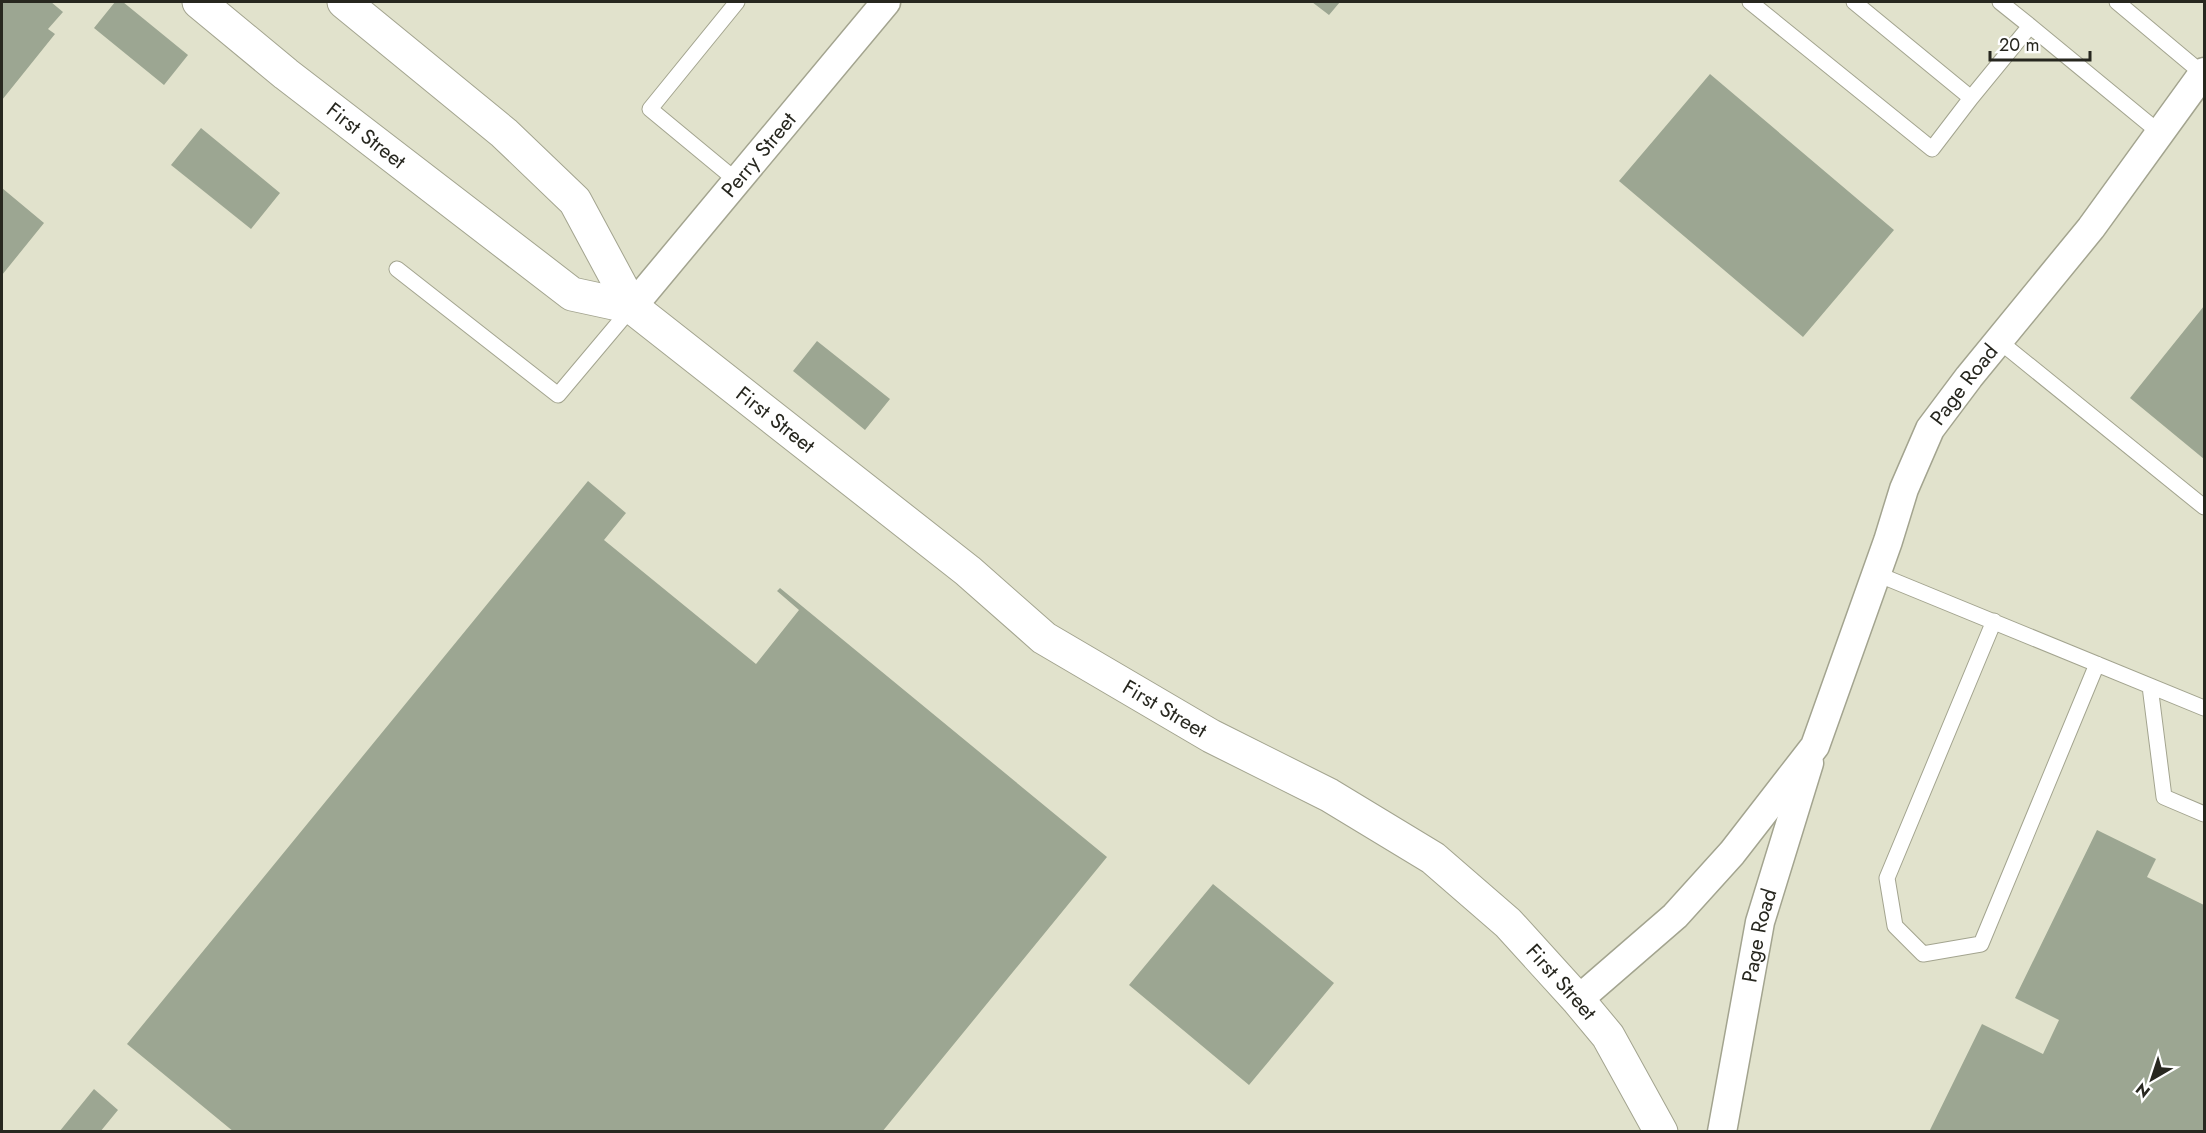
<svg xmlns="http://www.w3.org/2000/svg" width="2206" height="1133" font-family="Jost,sans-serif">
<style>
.building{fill:#9ca692}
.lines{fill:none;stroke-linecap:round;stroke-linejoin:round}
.lane-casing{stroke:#a3a48f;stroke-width:17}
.street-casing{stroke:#a3a48f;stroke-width:31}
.secondary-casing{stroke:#a3a48f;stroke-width:35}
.lane{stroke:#fff;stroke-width:15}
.street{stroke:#fff;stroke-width:28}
.secondary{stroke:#fff;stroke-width:33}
.labels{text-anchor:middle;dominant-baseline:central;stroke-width:6;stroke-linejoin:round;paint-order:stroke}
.street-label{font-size:21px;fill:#27271f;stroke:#fff}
</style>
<rect width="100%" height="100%" fill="#e1e2cc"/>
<!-- building -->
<path class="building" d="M2,2h49l12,10 -15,17 7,5 -53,66z
M115,2h8l65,53 -24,30 -70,-57z
M1312,2h28l-11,13z
M1710,74l184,156 -91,107 -184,-156z
M201,128l79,65 -29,36 -80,-64z
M2,188l42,35 -42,52z
M2204,306v153l-74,-61z
M817,341l73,58 -25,31 -72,-59z
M588,481l38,32 -22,27 152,124 43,-54 -22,-19 3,-3 327,269 -225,275h-648l-107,-88z
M2097,830l59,29 -9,18 57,28v222l-2,5h-273l53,-108 61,30 16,-34 -44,-22z
M1213,884l121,99 -85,102 -120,-100z
M94,1089l24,21 -18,22h-41z"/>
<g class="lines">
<!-- lane casing -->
<g class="lane-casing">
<path id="lane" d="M1750,2l182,147 39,-51 -117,-96
M2000,2l30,24
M2117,2l86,72
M1971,98l59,-72 130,107
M737,181l-87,-72 87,-107
M397,269l161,126 74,-88
M1999,341l205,166
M1877,574l327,134
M1994,621l-107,257 8,48 28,28 58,-10 116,-280
M2150,686l14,111 40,17"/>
</g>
<!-- street casing -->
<g class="street-casing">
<g id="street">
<path id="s1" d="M632,307l254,-305"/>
<path id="s2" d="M1578,1000l97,-84 57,-63 83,-107 73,-205 16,-52 26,-60 39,-52 122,-149 113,-156"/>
<path id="s3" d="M1722,1132l38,-210 49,-159"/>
</g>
</g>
<!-- secondary casing -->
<g class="secondary-casing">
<g id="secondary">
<path id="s4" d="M199,2l87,72 286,220 60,13"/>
<path id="s5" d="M344,2l160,131 71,68 57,106 336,264 76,67 167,98 118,59 104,63 75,65 70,77 30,36 53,96"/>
</g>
</g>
<!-- lane -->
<use href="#lane" class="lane"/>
<!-- street -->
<use href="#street" class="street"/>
<!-- secondary -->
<use href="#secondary" class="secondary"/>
</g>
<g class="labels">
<!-- street labels -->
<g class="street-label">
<text stroke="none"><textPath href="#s4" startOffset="214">First Street</textPath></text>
<text stroke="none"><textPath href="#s1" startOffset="198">Perry Street</textPath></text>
<text stroke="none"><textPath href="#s2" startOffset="742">Page Road</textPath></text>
<text stroke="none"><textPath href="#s5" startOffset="608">First Street</textPath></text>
<text stroke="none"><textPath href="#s5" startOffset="1094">First Street</textPath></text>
<text stroke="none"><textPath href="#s3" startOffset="200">Page Road</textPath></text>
<text stroke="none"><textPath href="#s5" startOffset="1580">First Street</textPath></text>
</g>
</g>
<!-- border -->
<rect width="2206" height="1133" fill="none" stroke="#27271f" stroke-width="6"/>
<!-- north arrow -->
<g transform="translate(2152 1079) rotate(219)" stroke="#ffffff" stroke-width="4.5" paint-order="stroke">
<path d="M0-4.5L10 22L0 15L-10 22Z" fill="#27271f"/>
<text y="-9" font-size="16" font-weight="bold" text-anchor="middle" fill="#27271f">N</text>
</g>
<!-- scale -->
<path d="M1990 51v9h100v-9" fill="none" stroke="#27271f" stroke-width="3"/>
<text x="1999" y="51" font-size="18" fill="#27271f" stroke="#ffffff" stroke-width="4.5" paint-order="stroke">20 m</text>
</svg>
